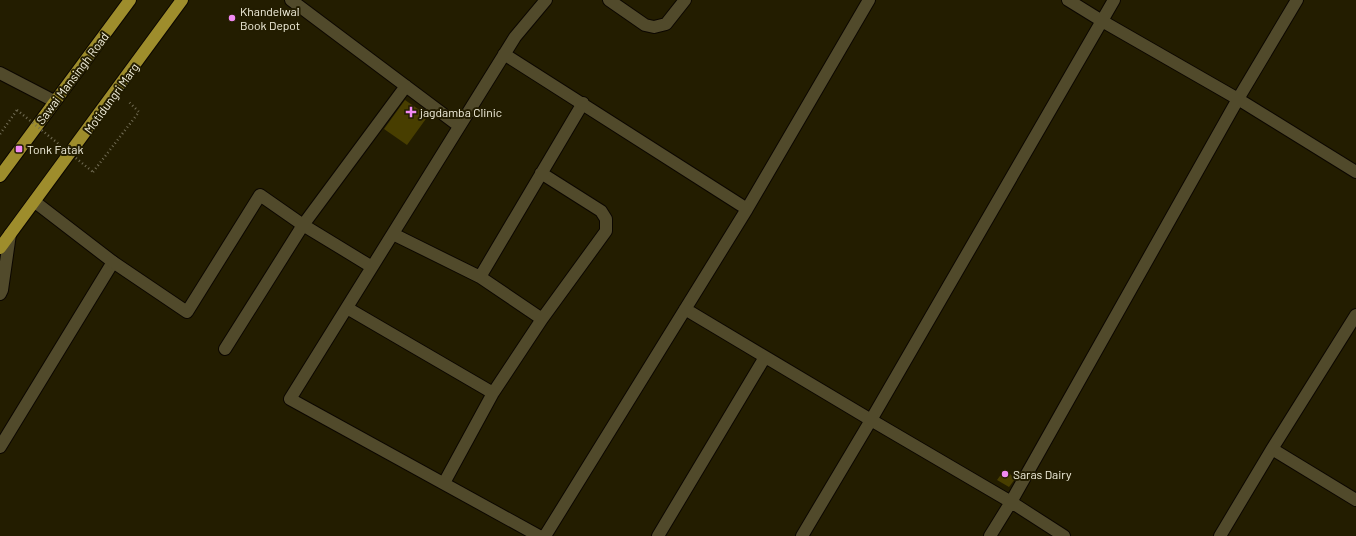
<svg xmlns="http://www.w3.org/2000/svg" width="1356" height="536" font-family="Barlow,sans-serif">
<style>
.building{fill:#483e00}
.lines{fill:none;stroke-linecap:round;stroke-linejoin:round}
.lane-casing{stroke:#0c0700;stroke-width:14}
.street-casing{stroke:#0c0700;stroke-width:14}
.secondary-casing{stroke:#0c0700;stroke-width:14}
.primary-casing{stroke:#0c0700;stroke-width:14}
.path{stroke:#726d54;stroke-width:2.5;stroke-dasharray:1 3;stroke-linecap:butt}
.lane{stroke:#514a2b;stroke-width:12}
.street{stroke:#514a2b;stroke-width:12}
.secondary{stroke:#514a2b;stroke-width:12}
.primary{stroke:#9e8d2c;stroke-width:12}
.path-bridge{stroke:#726d54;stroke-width:2.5;stroke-dasharray:1 3;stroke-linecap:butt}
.poi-dot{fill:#f28af3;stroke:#231d00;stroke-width:1.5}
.labels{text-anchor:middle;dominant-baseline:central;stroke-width:4;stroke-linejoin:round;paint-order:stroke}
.poi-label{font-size:12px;fill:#f5f2df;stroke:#231d00;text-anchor:start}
.street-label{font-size:12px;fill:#f5f2df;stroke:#231d00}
</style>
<rect width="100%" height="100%" fill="#231d00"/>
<!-- building -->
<path class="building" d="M405,100l23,16 -21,29 -23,-16z
M1005,469l10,10 -6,8 -12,-7z"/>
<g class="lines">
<!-- lane casing -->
<g class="lane-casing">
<path id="lane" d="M0,447l113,-185"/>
</g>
<!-- street casing -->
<g class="street-casing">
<path id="street" d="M291,0l168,126
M609,0l36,25 9,2 12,-3 19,-24
M1068,0l34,21 136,78 118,73
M504,54l243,155
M0,73l54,28
M35,202l78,60 74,50 73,-117 43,30 103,-139
M393,234l87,43 62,42
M480,277l103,-174
M347,308l146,85 -49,90
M685,309l186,111 140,82 53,34
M225,349l78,-124 69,42
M493,393l49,-74 64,-88v-12l-5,-8 -60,-38
M1272,449l84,51
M539,536l-249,-137 225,-362 31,-37
M545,536l202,-327 122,-209
M658,536l107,-179
M802,536l69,-116 243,-420
M990,536l21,-34 227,-403 59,-99
M1220,536l52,-87 84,-134"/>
</g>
<!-- secondary casing -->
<g class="secondary-casing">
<path id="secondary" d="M0,294l2,-4 8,-56"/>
</g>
<!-- primary casing -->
<g class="primary-casing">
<path id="primary" d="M0,176l130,-176
M0,248l182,-248"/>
</g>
<!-- path -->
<path class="path" d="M0,134l17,-24
M93,172l46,-60 -11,-11"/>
<!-- lane -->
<use href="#lane" class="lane"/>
<!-- street -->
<use href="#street" class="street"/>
<!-- secondary -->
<use href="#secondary" class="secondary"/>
<!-- primary -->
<use href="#primary" class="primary"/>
<!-- path-bridge -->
<path class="path-bridge" d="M17,110l76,62"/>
</g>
<!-- markers -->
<g class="poi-dot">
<circle cx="232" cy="18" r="4"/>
<path d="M409 106h4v4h4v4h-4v4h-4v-4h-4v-4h4z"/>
<rect x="15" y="145" width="8" height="8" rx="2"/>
<circle cx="1005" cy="474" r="4"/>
</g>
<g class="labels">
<!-- poi labels -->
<g class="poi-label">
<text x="240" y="11">Khandelwal<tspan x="240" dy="14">Book Depot</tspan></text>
<text x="420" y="112">jagdamba Clinic</text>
<text x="27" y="149">Tonk Fatak</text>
<text x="1013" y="474">Saras Dairy</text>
</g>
<!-- street labels -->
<g class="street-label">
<text transform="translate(72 78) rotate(-53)">Sawai Mansingh Road</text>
<text transform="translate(111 98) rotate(-54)">Motidungri Marg</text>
</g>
</g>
</svg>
